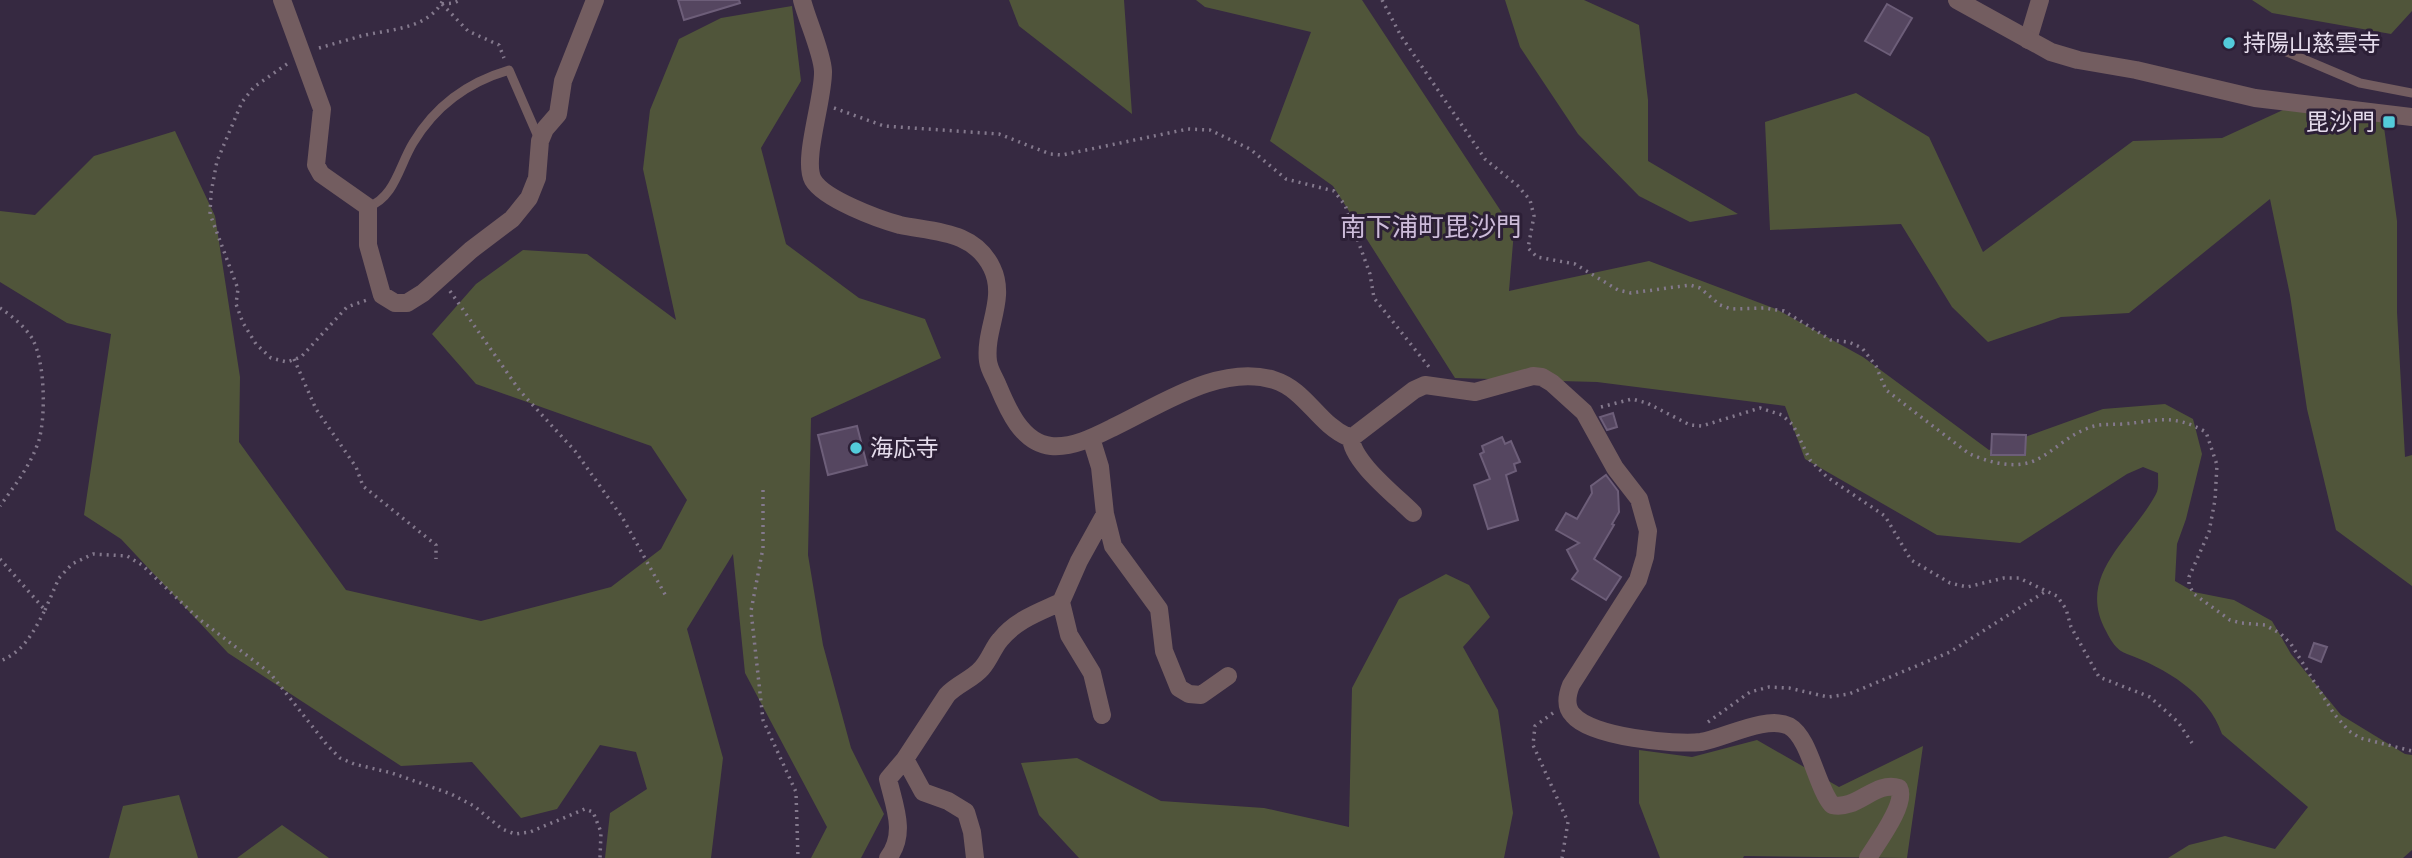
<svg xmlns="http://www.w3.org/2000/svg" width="2412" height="858" font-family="Cabin,'Noto Sans JP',sans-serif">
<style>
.green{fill:#50553a}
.building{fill:#554660;stroke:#6d5e79;stroke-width:2}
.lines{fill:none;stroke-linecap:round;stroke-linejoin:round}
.path{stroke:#84798d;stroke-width:3.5;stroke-dasharray:2 5;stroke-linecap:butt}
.service{stroke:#735d60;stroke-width:9}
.minor{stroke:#735d60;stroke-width:18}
.tertiary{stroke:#735d60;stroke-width:18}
.poi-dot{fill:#53cbda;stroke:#2c1f36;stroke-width:2.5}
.labels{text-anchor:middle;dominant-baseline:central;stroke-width:6;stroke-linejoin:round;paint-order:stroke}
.poi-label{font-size:23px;fill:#e5dcec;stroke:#2c1f36;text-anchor:start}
.quarter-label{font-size:26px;fill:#ccbbd9;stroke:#2c1f36}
</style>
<rect width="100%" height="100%" fill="#362941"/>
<!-- green -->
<path class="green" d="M1009,0h115l8,114 -113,-88z
M1196,0h166l152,231 -5,60 140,-30 127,48 87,48 126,93 114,-41 62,-5 28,15 9,35 -16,65 -9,25 -2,37 19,11 40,8 38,21 19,33 50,61 64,39 7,1v95l-9,8h-235l21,-13 36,-9 50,13 33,-42 -86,-73c-14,-41 -57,-66 -95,-80 -11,-4 -16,-13 -21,-23 -31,-56 27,-93 50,-137 3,-5 2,-14 2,-21l-15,-6 -16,7 -107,69 -83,-8 -132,-76 -20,-53 -188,-24 -142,-4 -122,-192 -63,-45 41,-109 -106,-25z
M1505,0h79l55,25 9,75v61l90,53 -48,8 -51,-26 -61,-62 -58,-87z
M2252,0h160v11l-21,23 -119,-21z
M792,6l9,75 -40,67 25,96 73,54 66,21 16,39 -130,60 -3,137 15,90 28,103 33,66 -23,44h-50l16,-31 -82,-154 -12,-119 -46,75 36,129 -12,100h-106l5,-45 37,-24 -11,-37 -36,-7 -43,64 -36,9 -49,-56 -71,4 -173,-113 -107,-114 -37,-24 27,-181 -44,-11 -67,-41v-71l35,4 59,-59 81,-25 40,85 25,161 -1,65 107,148 135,31 130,-34 50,-38 26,-49 -36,-54 -175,-62 -44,-50 44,-50 47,-34 64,4 89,66 -33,-151 7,-59 29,-71 42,-21z
M1856,93l73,44 54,115 150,-111 89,-3 61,-28 100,10 14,101v91l8,145 7,-2v131l-76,-56 -29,-121 -17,-114 -20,-96 -141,114 -68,4 -73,25 -36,-35 -51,-83 -131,6 -5,-108z
M1446,574l23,11 21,32 -27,30 35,63 15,103 -9,45h-425l-40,-43 -18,-52 56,-5 84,43 103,7 85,19 3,-139 47,-89z
M1757,740l82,47 84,-41 -16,112 -163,-2 -1,2h-83l-21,-55v-53l53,7z
M179,795l19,63h-89l14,-52z
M282,825l47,33h-92z"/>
<!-- building -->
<path class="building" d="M678,0h61l1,3 -56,17z
M1887,4l25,14 -22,37 -25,-14z
M1613,413l4,14 -10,3 -7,-13z
M857,426l10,39 -39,10 -10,-40z
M1992,434l34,1 -1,20h-34z
M1502,437l3,7 6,-3 9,21 -6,2 2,7 -10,4 12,45 -30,9 -14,-44 16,-6 -10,-25 4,-2 -2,-6z
M1606,475l12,16 1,21 -7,12 2,1 -20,34 27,18 -15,23 -34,-21 6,-8 -11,-21 12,-7 -23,-13 10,-17 11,6 15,-26 -1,-7z
M2314,643l13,4 -6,15 -12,-5z"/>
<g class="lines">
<!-- path -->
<path class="path" d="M1382,0l19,36 84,123 33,27 12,14 4,16 -6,32 9,9 38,7 43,26 13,3 59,-8 10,3 20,17 11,4 33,-1 20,3 47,29 18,2 13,6 14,18 10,24 82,63c19,9 47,17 68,7 17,-8 31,-24 50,-31 12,-6 24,-4 37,-5 36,-3 48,-11 83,8l11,33 -2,35 -6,32 -20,45v8l5,9 36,26 11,3 24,2 16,9 10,10 43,70 15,17 11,7 52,13
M442,4l26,27 31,14 5,13
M442,4l12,-1 6,-3
M319,48c14,-4 28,-8 42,-12 28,-7 67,-6 82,-36
M2250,48l19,2
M287,64l-33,23 -12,15 -25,59 -6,32 -1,21 28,75 -2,15 7,19 13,21 15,14 16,4 14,-5 46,-50 20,-7
M834,108l50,18 115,8 51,20 12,1 126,-26 22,1 40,19 36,30 48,12 11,14 25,69 4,24 55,69
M450,291l70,100 55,60 47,66 45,81
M0,308c12,8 24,18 32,30 13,23 14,77 7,102 -8,25 -24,45 -39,66
M294,359l22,50 40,58 7,19 73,59v14
M1601,407l31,-8 15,4 43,22 12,1 58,-18 22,7 11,10 17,35 17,17 58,39 26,44 39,23 17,4 37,-9h15l38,18 9,13 5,18 28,50 51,20 28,25 14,21
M763,490v58l-12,63 12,109 33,72 2,66
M0,559l45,51c-11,21 -21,42 -45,51
M45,610l14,-32 13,-14 21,-10 34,2 15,9 57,54 71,54 57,72 13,13 14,6 38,9 59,21 23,12 28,23 13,5 15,-2 55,-23 8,3 8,20 -1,26
M1553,713l-18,13 -2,19 35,77 -6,36
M1708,722l42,-30 19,-5 20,1 39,9 21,-3 101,-42 96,-61"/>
<!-- service -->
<path class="service" d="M2282,50l78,33 52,10
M368,207c27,-10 31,-41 45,-64 22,-37 55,-61 96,-73l30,69"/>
<!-- minor -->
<path class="minor" d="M282,0l40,109 -6,56 5,9 47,33v38l14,50 13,8h12l16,-10 48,-43 41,-31 17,-21 8,-20 3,-37 5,-12 13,-15 5,-33 32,-81
M802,0c5,20 20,52 21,71 1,27 -21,89 -10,109 11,19 65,39 87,45 33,7 74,5 92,43 15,31 -8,61 -4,93 1,9 7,17 10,25 10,24 24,57 53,60 21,2 43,-9 61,-18 47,-22 108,-65 162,-48 32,10 44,44 74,57l6,-1 60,-46 11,-5 50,7 58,-16 9,1 10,6 32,29 31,56 24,31 9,32 -3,26 -7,23 -67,105c-4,10 -6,22 2,30 18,22 101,30 128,27 24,-4 65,-27 88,-16 21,12 27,60 43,79 25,6 43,-25 67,-17 8,16 -22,55 -31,70
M2028,40l12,-40
M1351,437c0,24 44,58 62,76
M1105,514l8,32 46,63 5,42 15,37 10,6 12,1 27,-19
M1061,602l8,33 23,38 10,42
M888,858c19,-24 6,-53 0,-79l17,-20
M975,858l-3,-26 -6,-20 -18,-11 -25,-9 -18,-33 42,-64c10,-11 26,-16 35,-27 8,-9 11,-20 18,-28 16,-20 37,-27 61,-38l18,-41 26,-47 -5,-47 -9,-29"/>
<!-- tertiary -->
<path class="tertiary" d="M1957,0l94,52 27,8 58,10 119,28 157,19"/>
</g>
<!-- markers -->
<g class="poi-dot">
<circle cx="2229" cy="43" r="7"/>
<rect x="2382" y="115" width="14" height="14" rx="3.5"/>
<circle cx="856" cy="448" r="7"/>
</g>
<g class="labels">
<!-- poi labels -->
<g class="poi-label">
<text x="2243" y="43">持陽山慈雲寺</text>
<text x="2375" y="122" text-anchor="end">毘沙門</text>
<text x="870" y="448">海応寺</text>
</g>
<!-- quarter labels -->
<g class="quarter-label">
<text x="1431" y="227">南下浦町毘沙門</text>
</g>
</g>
</svg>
